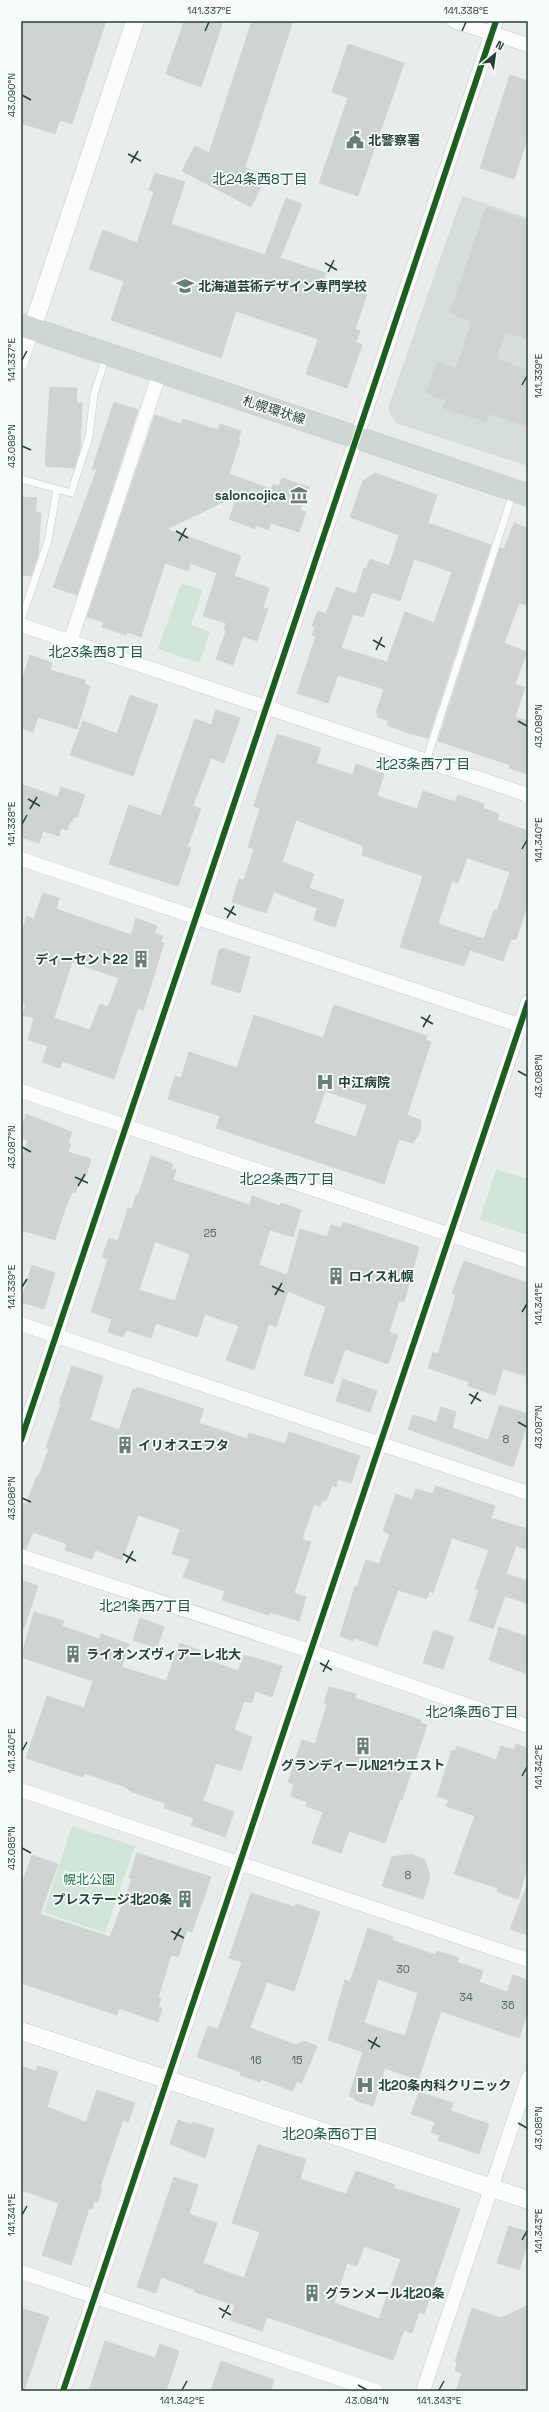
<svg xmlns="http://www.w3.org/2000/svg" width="549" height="2412" font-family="'Space Grotesk','Noto Sans JP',sans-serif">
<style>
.built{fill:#d6dedb}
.green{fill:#d1e6d8}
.building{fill:#cfd4d2;stroke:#d1d6d4;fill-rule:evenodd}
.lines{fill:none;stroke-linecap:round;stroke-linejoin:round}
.service-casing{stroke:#c5cac8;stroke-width:8}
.minor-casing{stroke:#c5cac8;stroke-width:15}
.tertiary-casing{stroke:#c5cac8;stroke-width:19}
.primary-casing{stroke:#c3ccc9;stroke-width:23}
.service{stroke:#fcfcfc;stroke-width:7}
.minor{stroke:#fcfcfc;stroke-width:14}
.tertiary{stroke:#fcfcfc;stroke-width:18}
.primary{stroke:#cfd7d5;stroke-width:22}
.cycleway-casing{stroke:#f7fbf9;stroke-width:8}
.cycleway{stroke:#1b5e20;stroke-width:6}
.ticks{fill:none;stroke:#24423a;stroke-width:1.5}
.labels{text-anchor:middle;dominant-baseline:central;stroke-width:3.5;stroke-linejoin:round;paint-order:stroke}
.number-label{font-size:11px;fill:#506761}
.poi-label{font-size:13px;font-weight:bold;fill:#24423a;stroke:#f7fbf9;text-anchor:start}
.street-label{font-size:13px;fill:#24423a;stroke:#f7fbf9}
.park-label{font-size:13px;fill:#2d7a4b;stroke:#f7fbf9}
.neighbourhood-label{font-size:14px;fill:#1f5548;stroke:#f7fbf9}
.neatline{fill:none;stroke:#24423a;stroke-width:1.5}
.ticks-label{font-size:10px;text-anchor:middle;fill:#24423a}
</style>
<rect width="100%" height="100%" fill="#e8edeb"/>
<!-- built -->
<path class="built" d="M462,196l66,22v248l-133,-43 -7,-15z"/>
<!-- green -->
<path class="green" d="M181,583l22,7 -12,35 19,7 -11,31 -41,-14z
M496,1169l32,10v56l-48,-15z
M72,1826l63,20 -30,87 -61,-21z"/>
<!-- building -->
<path class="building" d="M21,21h85l-34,103 -12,-4 -5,14 -34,-11z
M184,21h39l-22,66 -35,-13z
M252,21h41l-48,146 9,5 -3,5 12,6 -12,24 -69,-36 13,-25 14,7z
M348,44l56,19 -46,133 -39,-13 29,-85 -16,-6z
M510,75l18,6v56l-14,42 -34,-11z
M155,173l30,9 -14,42 94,31 21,-57 16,6 -22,54 46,15 -2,6 43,15 -12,35 5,2 -4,11 6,3 -15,43 -41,-14 12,-35 -82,-28 -15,47 -110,-38 13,-39 -35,-12 14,-39 34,13 17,-51 -5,-2z
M486,207l42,14v119l-23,-8 -9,27 32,11v57l-39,-13 -3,8 -43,-14 3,-8 -20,-7 11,-31 19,7 16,-48 -22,-8z
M50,387l27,1 -1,15h6l-2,47 -6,18 -29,-2z
M114,402l24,8 -61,185 -24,-8 44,-118h-5z
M155,415l26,9 2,-5 35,11 2,-6 21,7 -3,8 2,1 -11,34 42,15 2,-5 6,2 3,-8 27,9 -9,23 6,2 -7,20 -28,-9 -3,7 -12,-5 -1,4 -26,-10 9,-24 -71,34 74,27 -7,20 35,12 -6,20 5,1 -11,32 -14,-5 -10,29 -17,-6 10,-28 -2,-1 2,-7 -23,-7 14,-43 -27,-10 -2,8 -23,-8 -24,74 -14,-5 -1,3 -24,-8 1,-5 -16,-5z
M375,473l62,22 -9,28 63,22 -63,193 -20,-5 -21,-8 2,-4 -12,-4 1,-3 -2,-1 8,-24 -46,-14 -10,28 -31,-10 19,-57 -4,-1 3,-8 -3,-1 6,-15 8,3 10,-27 20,7 8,-26 2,1 4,-10 19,7 10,-31 -49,-18 13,-36zM414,559l38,13 -18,51 -29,-11 -18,50 -46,-14 12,-34 10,3 9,-25 28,9z
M21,497l16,1 -2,14 6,1 -3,43 -7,20 -10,-1z
M514,523l14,5v78l-9,-3 -15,40 23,9 -12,32 10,3 -10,30 13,4v53l-19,-6 1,-3 -72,-24 62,-193 4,1z
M30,655l22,8 -2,7 35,10 -1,4 6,2 -13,43 -39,-12 -5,15 -12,-4v-45z
M130,695l28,10 -25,71 -63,-21 13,-34 34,13z
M216,710l24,8 -16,45 -13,-5 -18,48 8,3 -14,38 4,1 -13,38 -69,-22 20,-59 32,11 34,-97 16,6z
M277,734l44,14 -5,15 37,12 3,-11 28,10 -7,22 40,13 6,-18 32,11 3,-7 26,9 -1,4 16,6 -2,6 31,11v73l-12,35h-5l-8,22 -33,-11 -6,16 -64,-19 23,-71 -61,-21 2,-9 -68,-26 -14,42 32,12 -5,14 35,12 -9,27 -21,-7 3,-12 -43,-16 -8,21 -34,-11 7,-23 5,1 10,-31 -6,-2 12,-39 -6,-2zM467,858l43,14 -13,39 -3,-1 -10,29 -46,-15 14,-43 6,2z
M21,784l37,13 3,-10 24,8 -8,22 -3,-1 -2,6 -2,-1 -3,9 -6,-2 -2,8 -16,-5 -4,12 -18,-6z
M43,893l16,5 -3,11 75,26 5,-17 21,8 -3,7 9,3 -2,6 3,1 -14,45 -7,22 -5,-2 -24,71 -52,-18 -2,7 -18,-6 6,-16 -20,-6 6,-22 -11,-3 3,-11 -5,-2v-68l6,-18 7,3zM72,962l47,16 -11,29 -8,-3 -10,26 -36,-12z
M222,948l28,9 -10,36 -29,-9 8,-34z
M334,1005l93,31 -1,4 5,2 -24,73 14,5 -1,12 -7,11 -14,-4 -15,45 -168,-56 4,-12 -52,-17 7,-23 6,2 8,-26 48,16 17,-53 69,23zM325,1091l42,14 -11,32 -42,-14z
M26,1114l46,18 -4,11 3,1 -3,8 23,7 -6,20 -4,-1 -6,15 -3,-1 -6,14 -11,34 -34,-10v-68l7,-22 -7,-2v-8z
M151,1156l22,8 -2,5 5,1 -3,10 77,25 2,-9 28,10 1,-3 20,7 -8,27 -23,-7 -11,35 28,10 13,-46 27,8 4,-12 10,3 2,-6 76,25 -15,55 -5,-1 -10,31 9,3 -10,29 -43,-15 -12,35 -29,-9 22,-68 -38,-16 -12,36 -7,-3 -15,46 -28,-10 13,-34 -34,-12 -8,23 -41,-14 -5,15 -25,-8 -3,7 -15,-5 4,-13 -21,-7 17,-53 -6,-2 7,-19 9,3 10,-33 4,1 4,-14 2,1zM155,1242l35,12 -15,47 -36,-11z
M464,1261l64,22v94l-25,-8 -8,26 -27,-9 1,-4 -41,-14 5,-16 5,2 18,-59 -4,-2z
M32,1265l23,8 -11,36 -23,-7z
M72,1366l31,10 -13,44 29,10 14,-41 3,1 1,-3 67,22 -5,14 48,16 2,-6 36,11 4,-12 71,24 -9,27 -13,-4 -2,8 -4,-2 -6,16 -4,-1 -2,6 -6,-2 -12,35 9,3 -17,51 12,4 -7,24 -29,-9 -1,3 -47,-15 3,-9 -42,-14 7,-18 -18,-5 8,-25 -42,-14 -16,45 -27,-10 -3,9 -27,-9 2,-6 -34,-12 -7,17 -5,-1v-37l3,-8 2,1 11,-28h2l10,-27 -3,-1 15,-44 -2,-1z
M343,1379l34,12 -7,21 -34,-11z
M500,1405l28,9v7l-15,46 -105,-38 5,-14 23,7 5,-15 15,5 -4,16 36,12z
M436,1486l59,20 -4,12 37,11v21l-12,-4 -10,28 22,7v23l-23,-8 -12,33 -24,-9 10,-30 -4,-1 14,-39 -37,-12 -19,55 -4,-2 -2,8 -29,-9 -21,56 -23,-8 -1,3 -13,-5 15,-50 2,1 9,-27 13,4 11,-30 -7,-3 13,-37 16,6 4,-11 17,5z
M21,1580l17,6 -14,42 -3,-1z
M34,1612l30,9 -2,5 37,13 2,-5 28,10 -7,23 44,14 14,-38 24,9 -2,6 36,13 6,-16 38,11 -10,31 -17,-6 -3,12 -8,-2 -10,29 18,7 -11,34 -25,-8 -13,38 31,11 -9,25 -34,-12 3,-7 -30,-10 1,-5 -33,-11 -7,-5 -41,-14 -1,4 -57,-19 21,-62 37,12 9,-27 -72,-24z
M140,1618l24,9 -7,21 -24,-8z
M499,1627l29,10v37l-39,-14z
M434,1630l20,7 -11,32 -20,-6z
M329,1687l27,7 -1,4 66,22 -1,3 7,2 -25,75 -2,-1 -15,44 -36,-12 -8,22 -29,-10 11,-31 -17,-6 1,-4 -16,-6 3,-12 -6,-2 14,-42 13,4 12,-39 -3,-2z
M516,1744l12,4v117l-10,34 -21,-7 1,-4 -44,-14 21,-58 -29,-10 3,-6 -12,-4 15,-46 3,1 2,-5 39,14 5,-14 13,4z
M137,1853l74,24 -19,55 -5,-2 -9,27 -7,-2 -13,43 3,1 -3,8 4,1 -4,14 -39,-14 -2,7 -96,-32v-96l11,-32 26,9 -18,50 70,23 22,-58 -3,-1z
M411,1854l14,6 5,17 -7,22 -41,-13 10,-29z
M527,1885h1v50l-18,-6z
M251,1893l44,14 1,-3 24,8 -26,79 -27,-9 -17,46 46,17 8,-4 13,5 -10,25 -6,12 -4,-2 -5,10 -31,-12 -1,3 -20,-7 1,-3 -44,-15 11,-31 10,3 24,-67 -13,-4z
M368,1928l25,9 -1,3 44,15 1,-4 22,7 -2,4 26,9 -4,11 28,10 6,-17 15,5v31l-9,27 -78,-27 -23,69 -33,-12 -12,38 -19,-6v-2l-5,-2 14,-44 -35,-12 17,-60 5,2zM378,1979l40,14 -13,43 -41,-13z
M21,2066l15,5 2,-5 20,6 -11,35 39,15 11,-32 38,13 -7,19 -5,-2 -23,67 2,1 -4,14 -4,-1 -2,8h-3l-18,56 -29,-10 17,-52 -38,-13z
M419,2092l34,11 -2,8 38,13 -10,30 -41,-14 2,-5 -9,-3 4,-10 -24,-8z
M178,2120l14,5v-3l22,7 -9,29 -35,-14z
M258,2145l48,14 -6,20 46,15 10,-23 39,14 -1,3 66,21 -36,105 -5,-2 -7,21 -8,-3 -11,30 -126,-43 -5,14 -32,-11 5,-15 -40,-13v-2l-34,-13 -5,16 -19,-6 37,-110 24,8 -9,29 28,9 -14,40 41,15 16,-46 -28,-9zM364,2246l37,13 -22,60 -45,-16 13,-40 10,3z
M509,2226l19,6v11l-9,27 -22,-7z
M528,2305v86h-72l6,-18 -7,-2 2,-8 -2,-1 17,-54 29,10z
M21,2308l28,9 -25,74h-3z
M105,2341l50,17 5,-14 19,7 -13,40h-77z
M221,2361l53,19 -4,11h-59z"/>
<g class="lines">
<!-- service casing -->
<g class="service-casing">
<path id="service" d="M21,479l36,10 -9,52 -27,79
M57,489l14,4 18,-56 5,-43 12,-37
M426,761l87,-268"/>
</g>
<!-- minor casing -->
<g class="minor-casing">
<path id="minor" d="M454,21l74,24
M21,363l11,-34
M21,625l507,170
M70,642l90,-270
M21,859l507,169
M21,1091l507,170
M21,1324l507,169
M21,1440l475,-1419
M21,1556l289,95 218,75
M21,1790l507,170
M21,2272l355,119
M63,2391l465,-1389
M423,2391l105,-313"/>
</g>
<!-- tertiary casing -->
<g class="tertiary-casing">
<path id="tertiary" d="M32,329l103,-308
M21,2031l507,169"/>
</g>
<!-- primary casing -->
<g class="primary-casing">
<path id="primary" d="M21,325l507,170"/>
</g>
<!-- service -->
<use href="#service" class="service"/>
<!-- minor -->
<use href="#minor" class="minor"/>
<!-- tertiary -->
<use href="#tertiary" class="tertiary"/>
<!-- primary -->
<use href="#primary" class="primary"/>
<!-- cycleway casing -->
<g class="cycleway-casing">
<path id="cycleway" d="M21,1440l475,-1419
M63,2391l465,-1389"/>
</g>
<!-- cycleway -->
<use href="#cycleway" class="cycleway"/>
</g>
<!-- ticks -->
<path class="ticks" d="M205,31l4,-9M462,31l4,-9M22,95l9,5M128,154l13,7M131,163l7,-12M325,263l12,7M328,272l6,-12M22,360l5,-9M522,385l5,-9M22,446l9,4M176,531l12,7M179,541l7,-13M373,640l12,7M376,650l6,-13M518,721l9,5M28,799l12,7M30,809l7,-12M22,824l5,-9M522,849l5,-9M224,908l12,7M227,918l7,-12M421,1017l12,7M423,1027l7,-12M518,1071l9,5M22,1147l9,5M75,1177l13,6M78,1186l7,-12M272,1286l12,6M22,1287l5,-8M275,1295l7,-12M522,1312l5,-8M469,1394l12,7M471,1404l7,-12M518,1422l9,5M22,1498l9,4M123,1554l13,7M126,1563l7,-12M320,1663l12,7M323,1672l6,-12M22,1751l5,-9M522,1776l5,-9M22,1848l9,5M171,1931l13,7M174,1940l7,-12M368,2040l12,7M371,2049l6,-12M518,2123l9,5M22,2215l5,-9M522,2240l5,-9M219,2308l12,7M222,2318l7,-13M358,2385l9,5M182,2390l5,-9M439,2390l5,-9"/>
<!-- icons -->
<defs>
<g id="civic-bare" transform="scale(1.38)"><path d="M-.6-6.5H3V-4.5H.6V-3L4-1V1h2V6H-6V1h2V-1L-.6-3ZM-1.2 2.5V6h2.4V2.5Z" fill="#697e78" stroke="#f7fbf9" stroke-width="2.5" paint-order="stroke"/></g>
<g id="university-bare" transform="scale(1.38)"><path d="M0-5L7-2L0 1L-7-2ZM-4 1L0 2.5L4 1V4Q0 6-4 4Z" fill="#697e78" stroke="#f7fbf9" stroke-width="2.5" paint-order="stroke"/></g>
<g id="museum-bare" transform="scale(1.38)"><path d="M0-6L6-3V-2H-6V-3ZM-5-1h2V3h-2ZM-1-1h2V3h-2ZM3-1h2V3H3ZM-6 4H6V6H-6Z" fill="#697e78" stroke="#f7fbf9" stroke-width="2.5" paint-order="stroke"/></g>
<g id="building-bare" transform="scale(1.38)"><path d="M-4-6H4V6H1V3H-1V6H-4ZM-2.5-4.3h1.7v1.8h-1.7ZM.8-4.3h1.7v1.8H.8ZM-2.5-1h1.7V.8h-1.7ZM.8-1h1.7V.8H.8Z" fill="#697e78" stroke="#f7fbf9" stroke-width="2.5" paint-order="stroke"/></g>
<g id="hospital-bare" transform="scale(1.38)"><path d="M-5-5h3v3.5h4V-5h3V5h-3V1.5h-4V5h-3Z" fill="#697e78" stroke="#f7fbf9" stroke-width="2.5" paint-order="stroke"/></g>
</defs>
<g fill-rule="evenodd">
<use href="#civic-bare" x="355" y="140"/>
<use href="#university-bare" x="185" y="286"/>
<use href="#museum-bare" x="299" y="495"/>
<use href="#building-bare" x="141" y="959"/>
<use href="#hospital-bare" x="325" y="1082"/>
<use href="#building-bare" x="336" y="1276"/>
<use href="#building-bare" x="125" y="1445"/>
<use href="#building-bare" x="73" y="1654"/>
<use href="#building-bare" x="363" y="1746"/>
<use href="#building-bare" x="185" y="1899"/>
<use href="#hospital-bare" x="365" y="2085"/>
<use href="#building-bare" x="312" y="2293"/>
</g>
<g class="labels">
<!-- number labels -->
<g class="number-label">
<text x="210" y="1233">25</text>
<text x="506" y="1439">8</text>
<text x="408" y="1875">8</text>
<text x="403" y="1969">30</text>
<text x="466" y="1997">34</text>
<text x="508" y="2005">36</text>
<text x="256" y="2060">16</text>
<text x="297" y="2060">15</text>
</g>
<!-- poi labels -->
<g class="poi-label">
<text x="368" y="140">北警察署</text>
<text x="198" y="286">北海道芸術デザイン専門学校</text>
<text x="286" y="495" text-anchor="end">saloncojica</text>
<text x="128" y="959" text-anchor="end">ディーセント22</text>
<text x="338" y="1082">中江病院</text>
<text x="349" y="1276">ロイス札幌</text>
<text x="138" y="1445">イリオスエフタ</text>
<text x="86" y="1654">ライオンズヴィアーレ北大</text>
<text x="363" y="1765" text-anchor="middle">グランディールN21ウエスト</text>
<text x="172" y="1899" text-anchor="end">プレステージ北20条</text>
<text x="378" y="2085">北20条内科クリニック</text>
<text x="325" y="2293">グランメール北20条</text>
</g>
<!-- street labels -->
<g class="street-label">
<text transform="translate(274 410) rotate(18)">札幌環状線</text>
</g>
<!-- park labels -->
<g class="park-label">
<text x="89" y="1879">幌北公園</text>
</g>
<!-- neighbourhood labels -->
<g class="neighbourhood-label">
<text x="260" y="179">北24条西8丁目</text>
<text x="96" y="652">北23条西8丁目</text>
<text x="423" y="764">北23条西7丁目</text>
<text x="287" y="1179">北22条西7丁目</text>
<text x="145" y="1606">北21条西7丁目</text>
<text x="472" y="1712">北21条西6丁目</text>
<text x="330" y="2134">北20条西6丁目</text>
</g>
</g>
<!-- border -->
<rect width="549" height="2412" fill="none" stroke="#f7fbf9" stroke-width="44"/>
<!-- north arrow -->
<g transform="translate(495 54) rotate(29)" stroke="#f7fbf9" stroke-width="3" paint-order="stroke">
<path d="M0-3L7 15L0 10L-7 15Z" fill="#24423a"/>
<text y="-6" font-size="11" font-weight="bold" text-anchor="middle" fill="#24423a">N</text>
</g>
<rect x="22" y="22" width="505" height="2368" class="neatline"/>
<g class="ticks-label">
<text x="209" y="14">141.337°E</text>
<text x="466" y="14">141.338°E</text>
<text transform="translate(11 95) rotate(-90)" y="4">43.090°N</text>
<text transform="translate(11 360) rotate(-90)" y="4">141.337°E</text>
<text transform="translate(538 376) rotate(-90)" y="4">141.339°E</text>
<text transform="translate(11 446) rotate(-90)" y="4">43.089°N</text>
<text transform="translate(538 726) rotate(-90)" y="4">43.089°N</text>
<text transform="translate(11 824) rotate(-90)" y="4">141.338°E</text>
<text transform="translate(538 840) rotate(-90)" y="4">141.340°E</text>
<text transform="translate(538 1076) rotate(-90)" y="4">43.088°N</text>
<text transform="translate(11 1147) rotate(-90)" y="4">43.087°N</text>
<text transform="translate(11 1287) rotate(-90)" y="4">141.339°E</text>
<text transform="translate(538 1304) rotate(-90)" y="4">141.341°E</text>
<text transform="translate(538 1427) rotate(-90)" y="4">43.087°N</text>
<text transform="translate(11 1498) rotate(-90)" y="4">43.086°N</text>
<text transform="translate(11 1751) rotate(-90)" y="4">141.340°E</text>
<text transform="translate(538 1767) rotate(-90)" y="4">141.342°E</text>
<text transform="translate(11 1848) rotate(-90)" y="4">43.085°N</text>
<text transform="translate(538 2128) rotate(-90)" y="4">43.085°N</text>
<text transform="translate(11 2215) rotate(-90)" y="4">141.341°E</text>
<text transform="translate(538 2231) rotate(-90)" y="4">141.343°E</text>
<text x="182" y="2404">141.342°E</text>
<text x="367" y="2404">43.084°N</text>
<text x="439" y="2404">141.343°E</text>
</g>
</svg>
